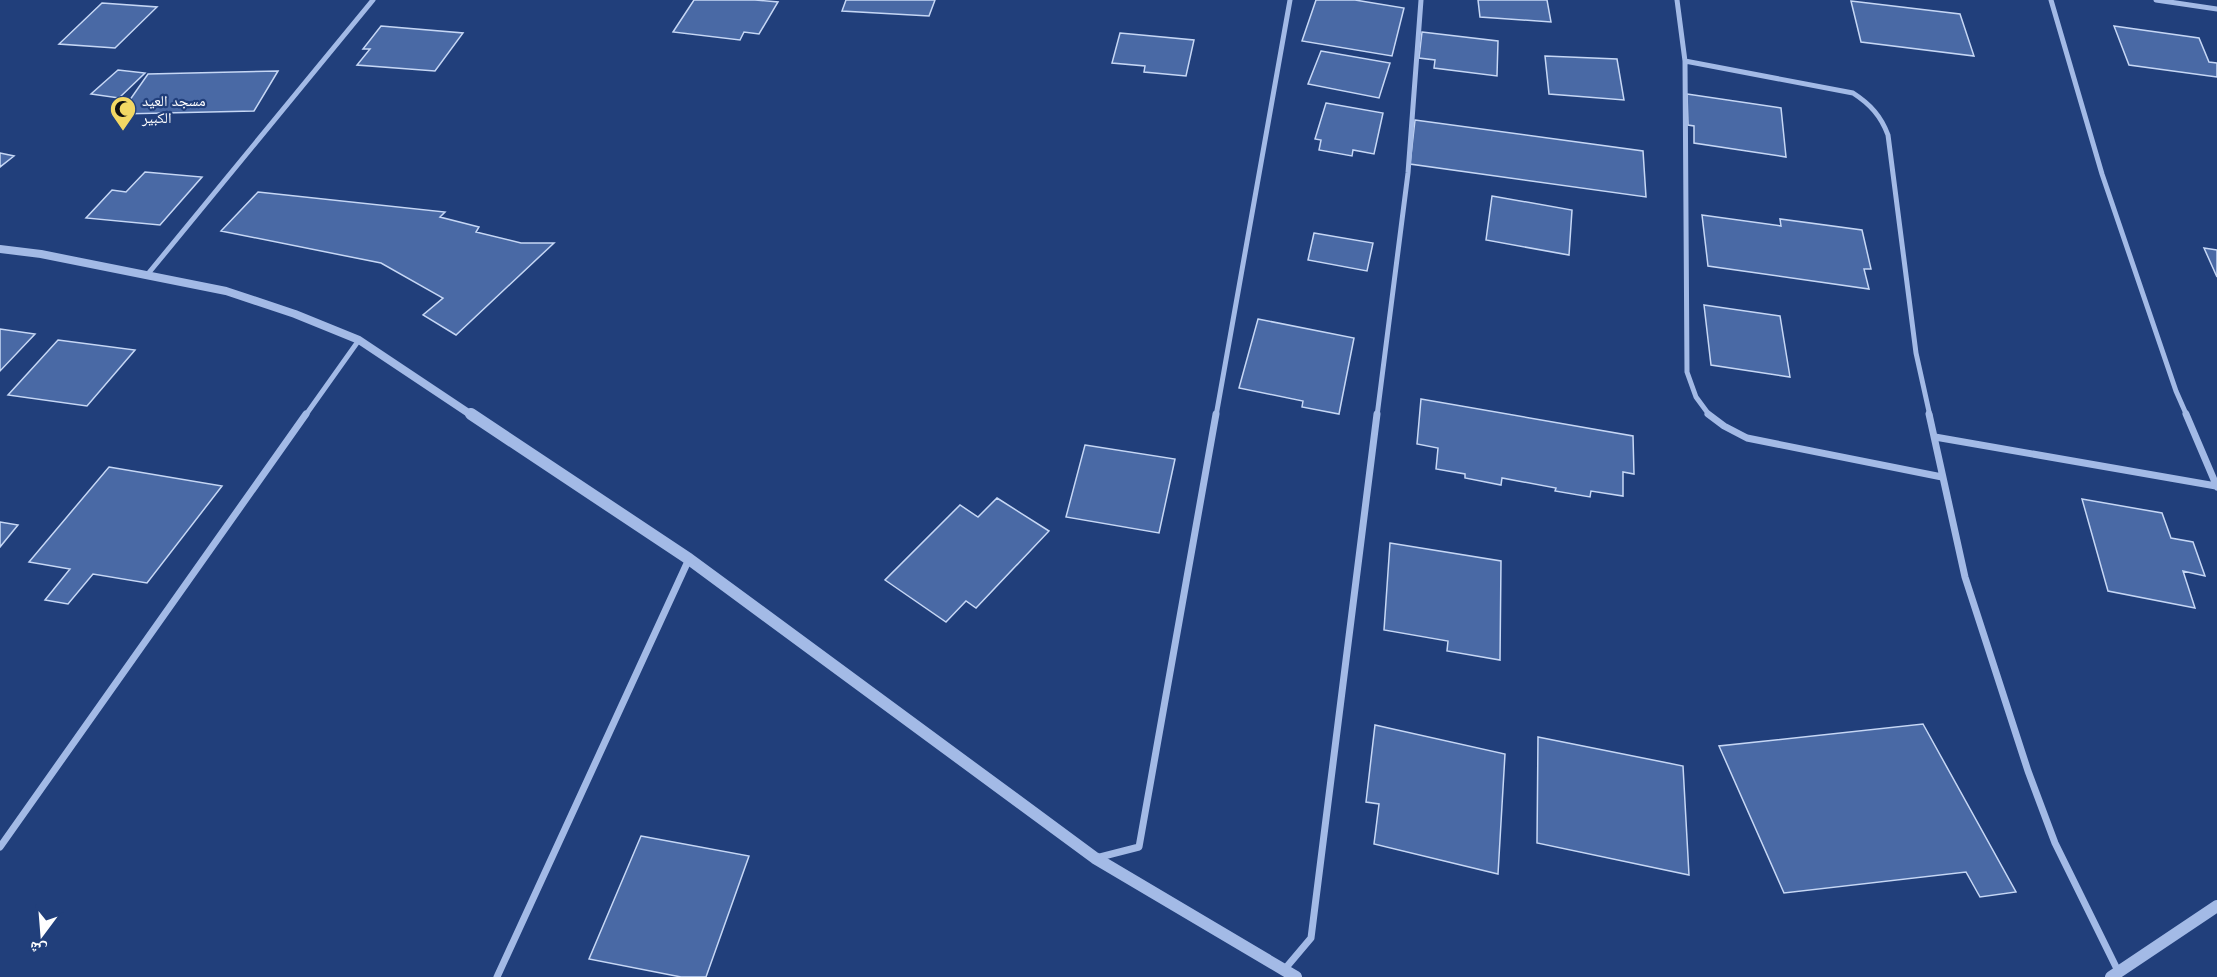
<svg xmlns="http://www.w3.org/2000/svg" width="2217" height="977" font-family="Inter,'Noto Naskh Arabic',sans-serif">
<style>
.building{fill:#4969a5;stroke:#c6d7f5;stroke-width:1.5}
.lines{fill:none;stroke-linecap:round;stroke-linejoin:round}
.minor-far1{stroke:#a3bae6;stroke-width:5}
.minor{stroke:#a3bae6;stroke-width:7}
.tertiary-far1{stroke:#a3bae6;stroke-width:8}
.tertiary{stroke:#a3bae6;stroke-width:12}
.labels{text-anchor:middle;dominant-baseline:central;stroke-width:4.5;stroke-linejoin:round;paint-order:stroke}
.far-poi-label{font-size:15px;fill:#fff;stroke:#213f7b;text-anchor:start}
</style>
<rect width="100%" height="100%" fill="#213f7b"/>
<!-- building -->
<path class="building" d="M694,0h61l23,2 -19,32 -15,-2 -4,8 -67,-8z
M846,0h89l-6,16 -87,-5z
M1316,0h39l49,8 -12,48 -90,-15z
M1478,0h69l4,22 -71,-5z
M1851,1l109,13 14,42 -113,-14z
M102,3l55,4 -42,41 -56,-4z
M381,26l82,7 -28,38 -78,-6 13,-16h-7z
M2114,26l85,12 10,24 8,1v14l-88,-12z
M1422,32l76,9 -1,35 -63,-8 1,-8 -16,-2z
M1120,33l74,7 -8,36 -42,-4 1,-6 -33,-3z
M1321,51l69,12 -11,35 -71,-14z
M1545,56l72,3 7,41 -75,-6z
M118,70l27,3 -26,25 -28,-4z
M278,71l-24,40 -134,3 28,-40z
M1687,94l94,14 5,49 -92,-14v-17l-6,-1z
M1326,103l57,10 -9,41 -21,-4 -1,6 -33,-6 2,-10 -6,-1z
M1415,120l228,31 3,46 -236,-33z
M0,153l14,3 -14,11z
M145,172l57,5 -42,48 -74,-7 26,-28 14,2z
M258,192l187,20 -5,5 39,10 -3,5 45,11h33l-98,92 -33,-20 20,-17 -62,-35 -160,-32z
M1492,196l80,14 -3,45 -83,-15z
M1702,215l79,11 -1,-7 82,11 9,39h-7l5,20 -161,-23z
M1314,233l59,10 -6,28 -59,-11z
M2204,248l13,2v27z
M1704,305l76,11 10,61 -79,-12z
M1258,319l96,19 -15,76 -37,-7 1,-6 -64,-13z
M0,329l35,5 -35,37z
M58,340l77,10 -48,56 -79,-11z
M1421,399l212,37 1,38 -11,-2v24l-32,-5 -1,6 -35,-6 1,-3 -54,-10 -1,7 -36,-7v-4l-29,-5 2,-21 -21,-4z
M1085,445l90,14 -16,74 -93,-16z
M109,467l113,19 -75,97 -54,-9 -25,30 -23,-4 25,-31 -41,-7z
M997,498l52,33 -73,77 -10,-7 -20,21 -61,-42 75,-75 18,12z
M2082,499l80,14 9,25 22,4 12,34 -22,-5 12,37 -87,-17z
M0,522l18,3 -18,22z
M1390,543l111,18 -1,99 -53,-9 1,-10 -64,-11z
M1923,724l93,168 -36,5 -14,-25 -182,21 -65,-147z
M1375,725l130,29 -7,120 -124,-30 5,-40 -13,-2z
M1538,737l145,29 6,109 -152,-32z
M641,836l108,20 -43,121h-25l-92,-18z"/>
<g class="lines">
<!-- minor-far1 -->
<path class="minor-far1" d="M1677,0l8,61 2,311 9,25 14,19
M2051,0l51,174 74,217 11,25
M2156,0l61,9
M1685,61l168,32c17,11 28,23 35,42l28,218 14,63
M147,275l226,-275
M305,416l54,-76
M1216,416l74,-416
M1377,416l31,-243 13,-173"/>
<!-- minor -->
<path class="minor" d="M1708,414l16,12 23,12 195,39
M1929,414l36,163 63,194 27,72 64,130
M2186,414l31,73
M1935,437l281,49
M0,847l306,-433
M1096,858l43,-11 77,-433
M1284,970l27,-32 66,-524
M497,977l192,-418"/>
<!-- tertiary-far1 -->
<path class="tertiary-far1" d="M0,249l41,5 185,37 69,23 64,26 114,76"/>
<!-- tertiary -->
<path class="tertiary" d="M471,414l218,145 406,299 201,119
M2111,977l106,-71"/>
</g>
<!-- icons -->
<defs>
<g id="mosque-pin" transform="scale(1.35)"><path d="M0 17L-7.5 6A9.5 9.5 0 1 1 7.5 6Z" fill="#f3d864" stroke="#213f7b"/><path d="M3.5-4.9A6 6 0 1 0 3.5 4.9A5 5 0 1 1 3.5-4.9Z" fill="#111"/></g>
</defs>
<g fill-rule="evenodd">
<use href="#mosque-pin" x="123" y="109"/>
</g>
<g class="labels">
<!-- far-poi labels -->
<g class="far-poi-label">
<text x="142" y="100">مسجد العيد<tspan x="142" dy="17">الكبير</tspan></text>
</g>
</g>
<!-- north arrow -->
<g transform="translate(42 935) rotate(196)" stroke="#213f7b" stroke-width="4.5" paint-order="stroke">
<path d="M0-4.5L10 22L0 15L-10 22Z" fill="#ffffff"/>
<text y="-9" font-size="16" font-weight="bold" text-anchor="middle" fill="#ffffff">ش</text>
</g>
</svg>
